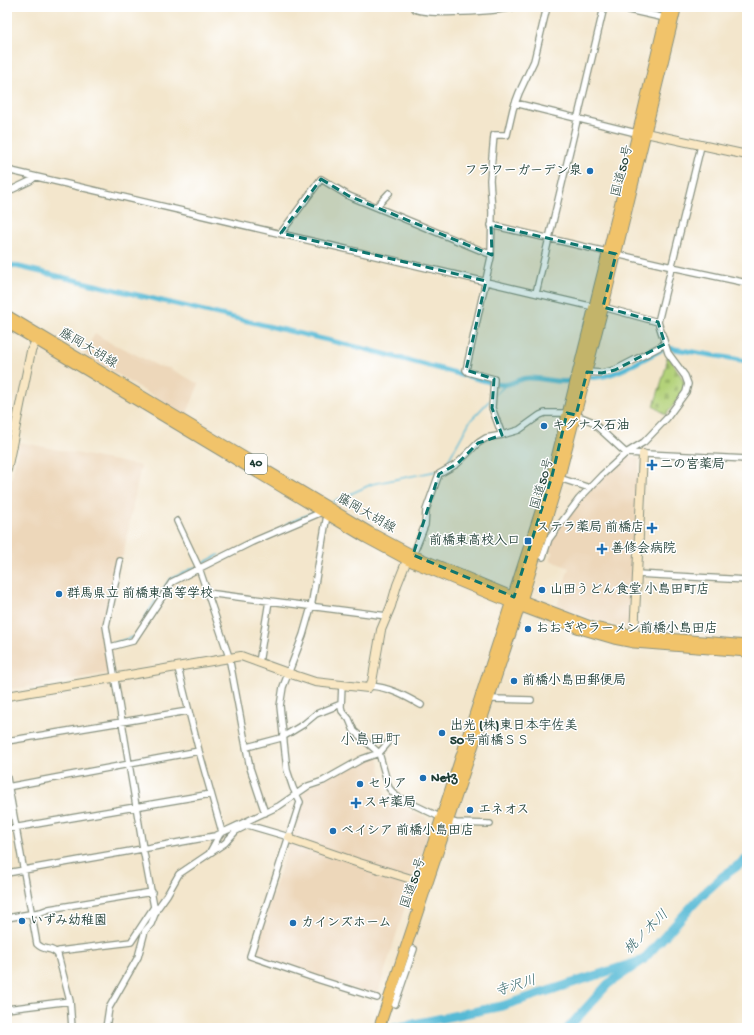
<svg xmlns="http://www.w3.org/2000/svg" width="754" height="1035" font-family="'Gochi Hand','Klee One',sans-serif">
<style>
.built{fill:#edd7ba}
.cemetery{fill:url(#cemetery-stones);stroke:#698856}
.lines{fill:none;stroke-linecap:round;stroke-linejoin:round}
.stream{stroke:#56bad5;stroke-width:1.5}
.canal{stroke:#56bad5;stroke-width:5}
.river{stroke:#56bad5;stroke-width:9}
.street-casing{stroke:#899280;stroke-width:8}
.secondary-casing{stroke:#899280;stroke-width:10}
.primary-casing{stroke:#899280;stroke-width:11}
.highway-casing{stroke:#899280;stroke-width:12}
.street{stroke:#fff;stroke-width:5.5}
.secondary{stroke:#f9e7c3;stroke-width:8}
.primary{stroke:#f1c36a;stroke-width:9}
.highway{stroke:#f1c36a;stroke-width:10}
.marked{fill:#0f766e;fill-opacity:0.2;stroke:#0f766e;stroke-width:3;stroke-dasharray:8 5;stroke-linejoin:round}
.poi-dot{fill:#1f6fb2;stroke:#fff;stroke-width:1.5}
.labels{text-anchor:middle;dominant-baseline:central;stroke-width:3;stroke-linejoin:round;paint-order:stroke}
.shield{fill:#fff;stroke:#627771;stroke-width:1}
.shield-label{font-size:12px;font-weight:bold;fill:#1f3d34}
.poi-label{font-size:13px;font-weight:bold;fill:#1f3d34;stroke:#fff;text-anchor:start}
.street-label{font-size:13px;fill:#1f3d34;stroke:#fff}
.water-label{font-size:14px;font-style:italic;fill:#306264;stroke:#fff}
.quarter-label{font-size:15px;fill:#1f3d34;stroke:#fff}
</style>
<defs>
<pattern id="cemetery-stones" width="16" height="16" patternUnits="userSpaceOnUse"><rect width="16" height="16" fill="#b3d279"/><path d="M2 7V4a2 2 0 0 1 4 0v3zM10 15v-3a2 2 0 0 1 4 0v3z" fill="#9ab569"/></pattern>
</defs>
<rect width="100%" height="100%" fill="#fff"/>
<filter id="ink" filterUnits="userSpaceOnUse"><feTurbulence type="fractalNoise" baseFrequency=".025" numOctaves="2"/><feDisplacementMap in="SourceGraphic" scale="8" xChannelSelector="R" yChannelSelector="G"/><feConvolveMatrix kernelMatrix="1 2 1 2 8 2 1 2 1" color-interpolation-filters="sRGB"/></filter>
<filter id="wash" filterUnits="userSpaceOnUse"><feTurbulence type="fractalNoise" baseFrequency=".012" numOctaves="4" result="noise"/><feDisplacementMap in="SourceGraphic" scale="16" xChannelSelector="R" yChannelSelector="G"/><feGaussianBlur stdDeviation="0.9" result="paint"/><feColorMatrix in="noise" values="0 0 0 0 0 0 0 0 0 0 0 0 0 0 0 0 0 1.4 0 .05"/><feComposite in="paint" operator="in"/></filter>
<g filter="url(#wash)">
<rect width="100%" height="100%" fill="#f3e6cc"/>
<!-- built -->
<path class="built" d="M95,333l17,11 11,4 35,18 11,2 30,16 -13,32 -102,-62z
M19,442l122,24 -18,90 -6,4 -12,64 3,19h-4l5,30 -66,11 1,3 -13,2 -1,-3 -23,4v-188z
M626,455l10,2 3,2 -9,170 -30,-7 -43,-16 12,-38 -19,-8 3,-8 -6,-2 5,-12 28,-38z
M375,756l3,1 8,40 6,5 34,16 3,5 -1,11 -51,162 -123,-40 -1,-2 50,-152 -2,-6 5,-8 54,-27z"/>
<!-- cemetery -->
<path class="cemetery" d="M667,357l3,1 15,25 -2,9 -17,23 -12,-9 12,-39z"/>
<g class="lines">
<!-- stream -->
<path class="stream" d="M496,394l11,-10
M443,470l27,-49 19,-20
M333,502l39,-18 65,-13
M286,524l26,-11
M201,564l18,-9
M144,619l25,-39 26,-13
M114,643l19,-6"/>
<!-- canal -->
<path class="canal" d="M7,264l358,85 125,33
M591,377c20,3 53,-19 72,-28l6,-1 78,13
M497,384c14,3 20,-6 31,-6 15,-1 26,6 42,3"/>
<!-- river -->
<path class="river" d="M394,1028l108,-22 141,-46
M568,1028l40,-44 35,-24 58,-64 21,-19 25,-18"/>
</g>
</g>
<g filter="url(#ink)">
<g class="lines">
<!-- street casing -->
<g class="street-casing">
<path id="street" d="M415,7v2c17,7 80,2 99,-2
M547,7l-13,54 -15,32 -6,16 -6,26h-13l-4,45 2,32 -1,45 -25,113 2,2 26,7 -2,29 10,27 17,-5 21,-15 5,-2h22l9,2 15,6 35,32 121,6
M615,7l50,11
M515,103l117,29h6
M7,170l587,137
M7,192l23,-11 5,-4
M376,207l13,-14
M491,225l181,42 75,16
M281,233l40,-54 28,17 138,57h4
M536,293l68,-286
M603,307l55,15
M587,372l15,1 13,-3 50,-26
M559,478l31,10
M327,515l-16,92 -8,28 -20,52 -3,19 7,64 6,18 7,14 -50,154 70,24 57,18
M177,521l22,47 30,89 21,111 15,45
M413,555l12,-30 1,-15 13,-36 18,-10 21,-21 8,-5 16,-3
M543,557l6,-18 30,-40 23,-24 24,-22 18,-11 23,-24 19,-26 2,-8 -3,-8 -17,-23 -10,-31 43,-176
M637,574l110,6
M207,593l180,23
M110,647l23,-6 39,-59 80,-40 70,-30
M259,663l10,-62
M178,668l21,83 23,81
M342,685l-1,22 1,4 7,8 5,12 25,22 10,35 7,8 52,25 8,2 34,1
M370,686c19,1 35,10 51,19
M489,699l42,1
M7,741l181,-30
M247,747l34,-9 23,-14 12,-10 25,-10
M7,778l30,166c8,8 15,2 21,11l12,46 2,27
M7,787l192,-36
M7,829l204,-35
M210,852l10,-18
M7,873l208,-37 64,-30 29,-20 15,-5 39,-22 17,-6 9,-10
M7,918l34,-6 8,-3 103,-17
M56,952l3,-1 72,-9 23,-35 -11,-59 -37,-222 14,-65
M393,1003l2,1 19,-55
M7,1009l63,-8
M106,1028l3,-20 29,-51 7,-26 6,-7 6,-15 10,-14 12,-21 46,-31 11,-12 12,-6 41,12"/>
</g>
<!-- secondary casing -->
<g class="secondary-casing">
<path id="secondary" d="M641,132l106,23
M7,470l24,-119 8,-16
M634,635l9,-181
M7,696l234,-40 47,17 27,9 53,6 4,-6 9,-52 10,-24 6,-21 10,-25 4,-3
M289,837l3,3 64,22 65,20"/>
</g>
<!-- primary casing -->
<g class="primary-casing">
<path id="primary" d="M7,315l363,217 43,23 101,42 79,30 41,8 113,10
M7,323l359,215 41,22 104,43 69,26 34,10 20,4 113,9"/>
</g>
<!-- highway casing -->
<g class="highway-casing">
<path id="highway" d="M413,905l139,-429 89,-356 27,-113
M379,1028l143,-429 37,-121 44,-171 73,-300"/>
</g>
<!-- street -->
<use href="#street" class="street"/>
<!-- secondary -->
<use href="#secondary" class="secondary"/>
<!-- primary -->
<use href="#primary" class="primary"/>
<!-- highway -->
<use href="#highway" class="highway"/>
</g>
</g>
<!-- marked area -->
<path class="marked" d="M321,179l28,17 143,59 -1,-30 125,29 -13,53 55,15 7,22 -50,26 -13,3 -15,-1 -11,43 -9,-2 -15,63 -38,121 -101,-42 26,-81 18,-10 21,-21 24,-8 -10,-27 2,-29 -28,-9 20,-89 -205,-48z"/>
<!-- markers -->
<g class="poi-dot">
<circle cx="590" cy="171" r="4"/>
<circle cx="544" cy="426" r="4"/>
<path d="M650 459h4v4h4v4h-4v4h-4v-4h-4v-4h4z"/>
<path d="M650 522h4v4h4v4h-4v4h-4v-4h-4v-4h4z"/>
<rect x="524" y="537" width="8" height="8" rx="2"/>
<path d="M600 543h4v4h4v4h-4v4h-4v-4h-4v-4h4z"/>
<circle cx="542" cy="590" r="4"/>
<circle cx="59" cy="594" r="4"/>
<circle cx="528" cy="629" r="4"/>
<circle cx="514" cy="681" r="4"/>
<circle cx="442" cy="733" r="4"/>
<circle cx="423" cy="778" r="4"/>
<circle cx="360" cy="784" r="4"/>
<path d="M354 797h4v4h4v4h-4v4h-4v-4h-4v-4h4z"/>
<circle cx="470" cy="810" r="4"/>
<circle cx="333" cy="831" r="4"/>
<circle cx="22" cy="921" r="4"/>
<circle cx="293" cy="923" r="4"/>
</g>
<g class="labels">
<!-- shield labels -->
<rect class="shield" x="245" y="454" width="22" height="20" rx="3"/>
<g class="shield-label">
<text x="256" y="464">40</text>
</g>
<!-- poi labels -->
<g class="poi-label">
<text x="582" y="171" text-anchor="end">フラワーガーデン泉</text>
<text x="552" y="426">キグナス石油</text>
<text x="660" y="465">二の宮薬局</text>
<text x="644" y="528" text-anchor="end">ステラ薬局 前橋店</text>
<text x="520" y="541" text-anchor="end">前橋東高校入口</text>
<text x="611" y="549">善修会病院</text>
<text x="550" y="590">山田うどん食堂 小島田町店</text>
<text x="67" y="594">群馬県立 前橋東高等学校</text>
<text x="536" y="629">おおぎやラーメン前橋小島田店</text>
<text x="522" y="681">前橋小島田郵便局</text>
<text x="450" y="726">出光 (株)東日本宇佐美<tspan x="450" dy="15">50号前橋ＳＳ</tspan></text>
<text x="431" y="778">Netz</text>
<text x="368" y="784">セリア</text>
<text x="364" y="803">スギ薬局</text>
<text x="478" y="810">エネオス</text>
<text x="341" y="831">ベイシア 前橋小島田店</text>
<text x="30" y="921">いずみ幼稚園</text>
<text x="301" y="923">カインズホーム</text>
</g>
<!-- street labels -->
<g class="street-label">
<text transform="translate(623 171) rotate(-76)">国道50号</text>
<text transform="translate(88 349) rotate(31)">藤岡大胡線</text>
<text transform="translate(543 484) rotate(-74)">国道50号</text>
<text transform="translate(366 514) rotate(30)">藤岡大胡線</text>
<text transform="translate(414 883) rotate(-71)">国道50号</text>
</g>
<!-- water labels -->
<g class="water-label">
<text transform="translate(647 933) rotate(-45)">桃ノ木川</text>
<text transform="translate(516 987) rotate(-17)">寺沢川</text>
</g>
<!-- quarter labels -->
<g class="quarter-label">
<text x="370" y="741">小島田町</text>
</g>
</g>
<!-- margin -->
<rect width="754" height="1035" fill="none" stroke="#fff" stroke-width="24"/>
</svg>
